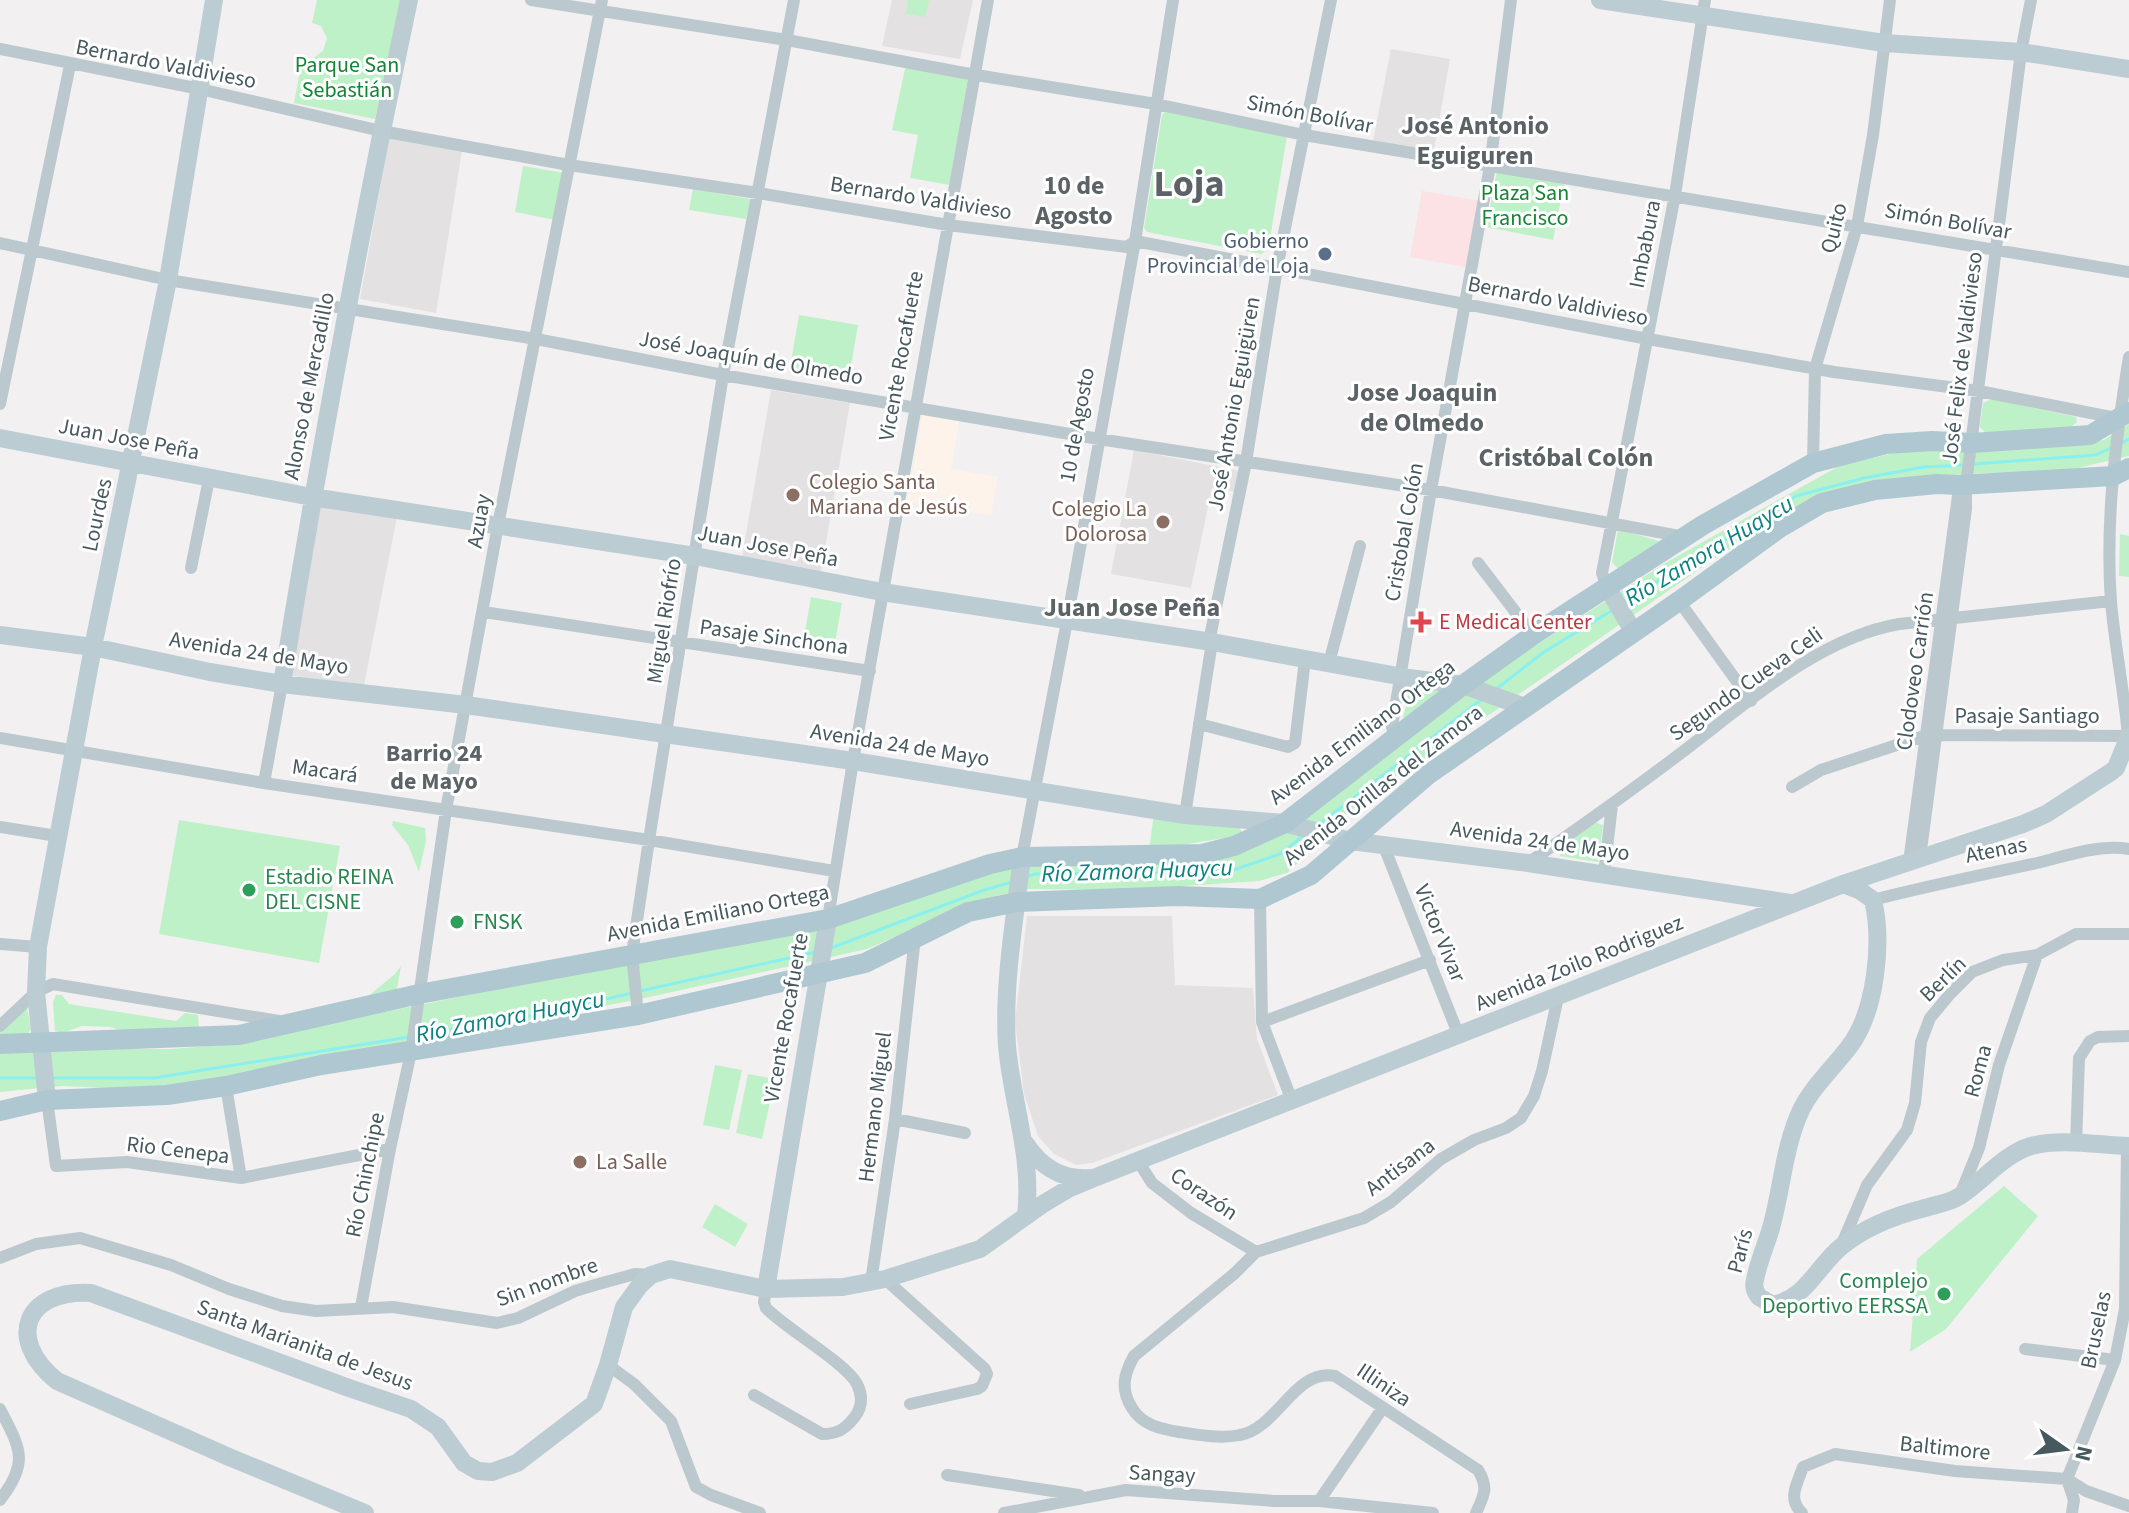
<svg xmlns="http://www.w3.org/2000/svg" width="2129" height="1513" font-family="'Source Sans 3',sans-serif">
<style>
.commercial{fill:#fdf3ea}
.education{fill:#e4e1e3}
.medical{fill:#fce1e5}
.green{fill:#bef1c7}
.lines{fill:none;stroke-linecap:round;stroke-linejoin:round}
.stream{stroke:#89f0ef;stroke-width:3}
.street{stroke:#bbc9ce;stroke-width:12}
.secondary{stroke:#bcccd3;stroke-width:18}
.primary{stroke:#afc7d0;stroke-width:20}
.service-dot{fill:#5c6f8a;stroke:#fff;stroke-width:3}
.education-dot{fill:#8d6e63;stroke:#fff;stroke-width:3}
.health-dot{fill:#e0444e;stroke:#fff;stroke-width:3}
.leisure-dot{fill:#2e9e5b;stroke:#fff;stroke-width:3}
.labels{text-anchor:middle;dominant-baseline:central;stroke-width:6;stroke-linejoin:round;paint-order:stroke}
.street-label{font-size:22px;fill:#47595f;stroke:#fff}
.park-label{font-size:22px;fill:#148534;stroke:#fff}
.service-label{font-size:22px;fill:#4e5e75;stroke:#fff;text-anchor:end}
.education-label{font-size:22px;fill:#785e54;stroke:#fff;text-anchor:start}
.health-label{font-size:22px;fill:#be3a42;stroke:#fff;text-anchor:start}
.leisure-label{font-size:22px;fill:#27864d;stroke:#fff;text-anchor:start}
.water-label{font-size:24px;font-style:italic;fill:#0a8281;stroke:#fff}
.neighbourhood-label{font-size:24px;font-weight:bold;fill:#5c6366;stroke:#fff}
.quarter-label{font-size:26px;font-weight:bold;fill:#5c6366;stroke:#fff}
.town-label{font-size:38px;font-weight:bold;fill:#5c6366;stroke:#fff}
</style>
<rect width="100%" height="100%" fill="#f3f0f1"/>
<!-- commercial -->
<path class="commercial" d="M923,411l37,6 -9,52 47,8 -7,38 -84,-13z"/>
<!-- education -->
<path class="education" d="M892,0h81l-13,59 -78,-13z
M1391,49l59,10 -16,91 -61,-9z
M389,138l73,13 -26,162 -76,-14z
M771,390l79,13 -29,169 -79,-15z
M1134,450l106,21 -4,21 -24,-4 -21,100 -80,-14z
M318,506l79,11 -33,168 -72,-9z
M1027,916h145l3,69 78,3 4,51 21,56 -186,68 -16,2 -22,-11 -16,-18 -14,-42 -9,-73z"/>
<!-- medical -->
<path class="medical" d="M1422,191l60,10 -12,67 -60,-11z"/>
<!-- green -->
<path class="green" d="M317,0h84l-26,119 -81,-16 9,-47 9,3 11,-8 4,-13 -6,-12 -9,-3z
M908,0h21l-4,17 -19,-3z
M906,64l62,13 -18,108 -40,-7 8,-43 -26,-5z
M1167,110l120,26 -19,114 -7,4 -114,-22 -3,-4 18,-113z
M523,166l42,7 -10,47 -40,-8z
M1497,171l67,13 -11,56 -67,-13z
M693,189l58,10 -5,20 -57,-9z
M799,315l59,10 -10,58 -59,-10z
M1992,399l84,18 1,5 -7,6 -83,6 -7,-7 3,-24z
M2129,424v32l-68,16 -74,1 -87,5 -84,19 -44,22 -445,308 -23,30 -17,16 -28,8 -136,9 -95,-1 -45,10 -116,50 -222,49 -221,43 -276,49 -86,-4 -62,6v-38l15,-5h155l53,-4 338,-69 419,-105 53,-10 174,3 41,-14 85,-55 183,-137 151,-96 174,-97 72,-16 152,-5 39,-4z
M1618,529l44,13 -43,28 -7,-8z
M2120,534l9,2v41l-10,-1z
M811,597l31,6 -8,45 -31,-5z
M1410,685l31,4 -38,30z
M1154,814l84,12 5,7 -5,3 -89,14z
M179,820l161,26 -21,117 -160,-29z
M393,821l32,7 1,13 -7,31 -11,-27 -16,-20z
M1594,822l9,3 -5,37 -38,-6 -1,-9z
M401,966l-5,28 -30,4 29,-24z
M56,995h6l7,9 107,17 9,-8 13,2 1,16 -71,2 -18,-6 -28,-1 -20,7 -7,-2 -2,-29z
M27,1008l4,21 -4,6 -27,1v-6z
M715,1065l27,5 -13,60 -26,-5z
M748,1074l27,5 -13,60 -26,-6z
M2004,1186l34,30 -92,113 -36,23 7,-93z
M715,1204l33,20 -13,23 -33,-20z"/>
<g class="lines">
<!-- stream -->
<path class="stream" d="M2120,444l9,-5
M1974,464l122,-9 17,-8
M1624,602l172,-106 68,-18 60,-11 39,-2
M1495,690l49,-38 67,-41
M1317,826l165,-127
M1026,877l9,-3 193,-2 52,-18 24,-19
M831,948l153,-58 28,-8
M640,991l176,-39
M416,1035l99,-16 118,-26
M0,1078h36
M52,1078h102l255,-41"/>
<!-- street -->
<path class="street" d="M531,0l256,40 183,34 186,30 148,31 825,137
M0,49l200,40 181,42 188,34 189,28 190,32 179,22 8,-6 513,98 186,33 145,19 137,27
M0,243l168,37 368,59 187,36 376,64 332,51 254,47
M0,404l70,-339
M1813,463l2,-94 42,-143 16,-91 17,-135
M1478,563l55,72
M191,568l18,-89
M1607,587l-5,-14 73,-378 30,-195
M1679,601l72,100
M484,612l386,59
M1329,663l31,-117
M1199,724l89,23 7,-4 10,-83
M0,738l264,45 385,57 185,31
M1396,739l-4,-12 39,-237 59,-324 21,-166
M264,783l18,-99
M1792,787l29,-17 106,-35 201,1c-4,-45 -13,-89 -17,-134 -6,-82 5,-165 18,-245
M1185,815l27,-173 -1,-10 35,-170 31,-194 54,-268
M0,827l57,9
M1383,844l76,192
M1022,857l45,-236 68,-380 38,-241
M1920,858l46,-349v-25l55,-432 10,-52
M1909,862l50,-374
M1528,863c52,-36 103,-72 153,-110 65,-49 137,-115 218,-129l212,-23
M1604,874l8,-69
M1260,899l2,123 30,79
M1873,900c54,-14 109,-25 164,-37 29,-7 62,-19 92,-14
M828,919l25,-158 135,-761
M0,944l38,3
M638,1015l-6,-61 17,-114 74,-465 71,-375
M1262,1022l168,-62
M0,1026l36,-34 17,-8 226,37
M226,1086l15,92
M47,1100l9,66 71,-4 114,16 149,-29
M895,1119l70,14
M2076,1144l3,-86 11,-17 8,-4 31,-1
M1138,1161l14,22 39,30 65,39
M1960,1195l19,-47 20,-83 38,-110
M1841,1246l26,-61 40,-55 8,-27 6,-61 9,-24 20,-24 22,-22 31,-12 34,-5 39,-21h53
M0,1258l36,-14 44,-6 91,27 58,24 53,17 34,5 77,-4 104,16 21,-5 57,-27 20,-6 40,-11 16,1
M885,1279l100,90 2,5 -5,12 -5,3 -67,15
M871,1282l24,-163 20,-182
M361,1307l29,-158 21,-97 35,-242 52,-285 104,-525
M2025,1349l90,11
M608,1365l26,19 37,37 25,66 15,8 49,18
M754,1395l68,39c15,0 22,-4 32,-16 8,-10 9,-22 3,-34 -11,-21 -71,-55 -91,-76l-2,-6 2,-13
M0,1409c20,39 30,53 0,91
M947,1475l132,20
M1319,1501l63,-92
M1004,1513l122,-23 148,11h45l114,12
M1476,1513c8,-18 13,-25 2,-43l-143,-94c-40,-8 -57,52 -95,59 -19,4 -42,0 -61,-3 -18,-3 -37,-7 -47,-24 -12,-19 -8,-34 2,-52l101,-83 21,-21 108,-34 27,-16 50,-43 33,-19 32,-12 15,-10 13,-22 8,-25 16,-74
M1802,1513c-15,-14 -5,-29 1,-46l32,-13 120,17 112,8 19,12 43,15
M2072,1513l2,-13 -7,-21 48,-119 10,-51 2,-163"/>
<!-- secondary -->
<path class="secondary" d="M1600,0l284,43 137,9 108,17
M0,438l312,59 383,59 187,36 330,50 197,36 54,7 62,22
M1607,587l26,44
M0,635l93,12 117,25 72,12 184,21 199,29 188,27 332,54 100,8 65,18 178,22 262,40
M282,684c37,-229 79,-457 127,-684
M1022,857c-7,61 -19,127 -15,189 5,57 26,111 19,169
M1843,884l16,6 14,10c10,42 3,112 -24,147 -16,21 -36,39 -48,63 -17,36 -19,79 -30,118 -5,17 -13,35 -16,52 -2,7 0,12 4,17l14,8c34,-7 44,-39 69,-59 23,-19 55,-31 83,-38 12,-4 25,-5 35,-12 23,-15 44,-42 71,-50 30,-8 67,-1 98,0
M47,1100l-11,-108 2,-45 55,-300 75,-367 46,-280
M1025,1143c16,24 36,37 65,35
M766,1289l62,-370
M365,1513l-136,-56 -172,-76c-52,-42 -32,-92 34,-88l258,95 62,21 27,18 26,36 14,8 14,1 25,-9 77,-59 14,-39 16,-58 16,-22 11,-10 19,-6 96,20 77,-2 42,-8 95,-30 63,-45 25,-15 26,-11 749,-294 180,-60 23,-10 65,-42 5,-4 13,-32"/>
<!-- primary -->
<path class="primary" d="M0,1044l239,-9 180,-41 409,-75 162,-55 32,-7 180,-3 32,-8 51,-23 178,-138 70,-50 170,-110 110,-62 73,-19 46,-3 40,2 118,-8 39,-23
M0,1111l47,-11 120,-5 59,-9 95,-21 317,-50 227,-52 103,-51 49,-10 161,-6 82,3 51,-24 118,-101 250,-173 102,-74 41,-24 53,-13 62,-6 22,1 154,-9 16,-8"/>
</g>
<!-- markers -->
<circle class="service-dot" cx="1325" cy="254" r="8"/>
<g class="education-dot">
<circle cx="793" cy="495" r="8"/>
<circle cx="1163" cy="522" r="8"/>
<circle cx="580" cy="1162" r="8"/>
</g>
<path class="health-dot" d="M1417 610h8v8h8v8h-8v8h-8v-8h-8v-8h8z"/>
<g class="leisure-dot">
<circle cx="249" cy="890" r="8"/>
<circle cx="457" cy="922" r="8"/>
<circle cx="1944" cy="1294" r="8"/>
</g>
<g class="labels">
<!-- street labels -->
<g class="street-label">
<text transform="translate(166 64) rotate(11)">Bernardo Valdivieso</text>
<text transform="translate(1310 114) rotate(11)">Simón Bolívar</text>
<text transform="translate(921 198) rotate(9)">Bernardo Valdivieso</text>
<text transform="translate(1948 221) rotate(10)">Simón Bolívar</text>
<text transform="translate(1834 228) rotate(-76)">Quito</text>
<text transform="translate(1645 244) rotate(-79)">Imbabura</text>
<text transform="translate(1558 301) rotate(11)">Bernardo Valdivieso</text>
<text transform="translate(901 356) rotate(-80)">Vicente Rocafuerte</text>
<text transform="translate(751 358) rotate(10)">José Joaquín de Olmedo</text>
<text transform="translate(1962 358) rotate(-83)">José Felix de Valdivieso</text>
<text transform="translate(309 386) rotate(-79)">Alonso de Mercadillo</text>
<text transform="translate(1234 404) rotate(-80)">José Antonio Eguigüren</text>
<text transform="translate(1077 425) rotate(-80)">10 de Agosto</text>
<text transform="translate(129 439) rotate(11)">Juan Jose Peña</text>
<text transform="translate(97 515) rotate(-78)">Lourdes</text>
<text transform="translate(479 521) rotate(-80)">Azuay</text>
<text transform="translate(1404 532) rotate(-80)">Cristobal Colón</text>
<text transform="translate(768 546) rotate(11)">Juan Jose Peña</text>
<text transform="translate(664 621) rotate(-81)">Miguel Riofrío</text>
<text transform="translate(774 637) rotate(8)">Pasaje Sinchona</text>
<text transform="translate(259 653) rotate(9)">Avenida 24 de Mayo</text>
<text transform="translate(1915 671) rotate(-82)">Clodoveo Carrión</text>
<text transform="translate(1746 684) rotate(-35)">Segundo Cueva Celi</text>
<text x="2027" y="716">Pasaje Santiago</text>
<text transform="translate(1362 732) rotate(-37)">Avenida Emiliano Ortega</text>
<text transform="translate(900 745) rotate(9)">Avenida 24 de Mayo</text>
<text transform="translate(325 771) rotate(8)">Macará</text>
<text transform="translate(1383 785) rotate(-38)">Avenida Orillas del Zamora</text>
<text transform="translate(1540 841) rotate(8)">Avenida 24 de Mayo</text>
<text transform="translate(1996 850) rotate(-11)">Atenas</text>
<text transform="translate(718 913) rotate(-11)">Avenida Emiliano Ortega</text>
<text transform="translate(1440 933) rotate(68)">Victor Vivar</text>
<text transform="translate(1579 963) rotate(-22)">Avenida Zoilo Rodriguez</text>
<text transform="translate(1943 979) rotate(-44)">Berlín</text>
<text transform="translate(786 1018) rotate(-80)">Vicente Rocafuerte</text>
<text transform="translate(1978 1071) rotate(-75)">Roma</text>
<text transform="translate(875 1107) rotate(-83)">Hermano Miguel</text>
<text transform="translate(178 1150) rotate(7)">Rio Cenepa</text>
<text transform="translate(1400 1167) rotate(-37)">Antisana</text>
<text transform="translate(365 1175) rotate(-79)">Río Chinchipe</text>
<text transform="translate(1204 1194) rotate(34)">Corazón</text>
<text transform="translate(1740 1251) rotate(-75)">París</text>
<text transform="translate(547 1282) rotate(-20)">Sin nombre</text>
<text transform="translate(2096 1330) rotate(-78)">Bruselas</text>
<text transform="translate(305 1345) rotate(20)">Santa Marianita de Jesus</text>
<text transform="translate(1384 1385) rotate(34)">Illiniza</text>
<text transform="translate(1945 1448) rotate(6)">Baltimore</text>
<text transform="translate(1162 1474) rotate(3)">Sangay</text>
</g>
<!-- park labels -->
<g class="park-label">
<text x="347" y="65">Parque San<tspan x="347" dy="25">Sebastián</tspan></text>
<text x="1525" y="193">Plaza San<tspan x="1525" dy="25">Francisco</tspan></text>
</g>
<!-- service labels -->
<g class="service-label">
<text x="1309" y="241">Gobierno<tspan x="1309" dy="25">Provincial de Loja</tspan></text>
</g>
<!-- education labels -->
<g class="education-label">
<text x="809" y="482">Colegio Santa<tspan x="809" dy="25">Mariana de Jesús</tspan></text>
<text x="1147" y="509" text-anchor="end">Colegio La<tspan x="1147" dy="25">Dolorosa</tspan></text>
<text x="596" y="1162">La Salle</text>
</g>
<!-- health labels -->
<g class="health-label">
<text x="1439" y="622">E Medical Center</text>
</g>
<!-- leisure labels -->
<g class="leisure-label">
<text x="265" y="877">Estadio REINA<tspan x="265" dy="25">DEL CISNE</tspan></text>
<text x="473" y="922">FNSK</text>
<text x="1928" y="1281" text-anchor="end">Complejo<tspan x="1928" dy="25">Deportivo EERSSA</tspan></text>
</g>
<!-- water labels -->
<g class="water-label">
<text transform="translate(1709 551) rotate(-31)">Río Zamora Huaycu</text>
<text transform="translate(1137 871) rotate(-2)">Río Zamora Huaycu</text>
<text transform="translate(510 1017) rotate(-11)">Río Zamora Huaycu</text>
</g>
<!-- neighbourhood labels -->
<g class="neighbourhood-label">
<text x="434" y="753">Barrio 24<tspan x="434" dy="28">de Mayo</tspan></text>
</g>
<!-- quarter labels -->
<g class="quarter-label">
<text x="1475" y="125">José Antonio<tspan x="1475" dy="30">Eguiguren</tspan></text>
<text x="1074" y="185">10 de<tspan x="1074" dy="30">Agosto</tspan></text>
<text x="1422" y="392">Jose Joaquin<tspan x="1422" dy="30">de Olmedo</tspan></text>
<text x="1566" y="457">Cristóbal Colón</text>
<text x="1132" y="607">Juan Jose Peña</text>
</g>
<!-- town labels -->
<g class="town-label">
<text x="1189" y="184">Loja</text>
</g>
</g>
<!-- north arrow -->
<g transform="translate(2065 1449) rotate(104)" stroke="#ffffff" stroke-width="6" paint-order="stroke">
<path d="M0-6L14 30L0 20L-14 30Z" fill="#47595f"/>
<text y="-12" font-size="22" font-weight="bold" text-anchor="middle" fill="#47595f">N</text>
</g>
</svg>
